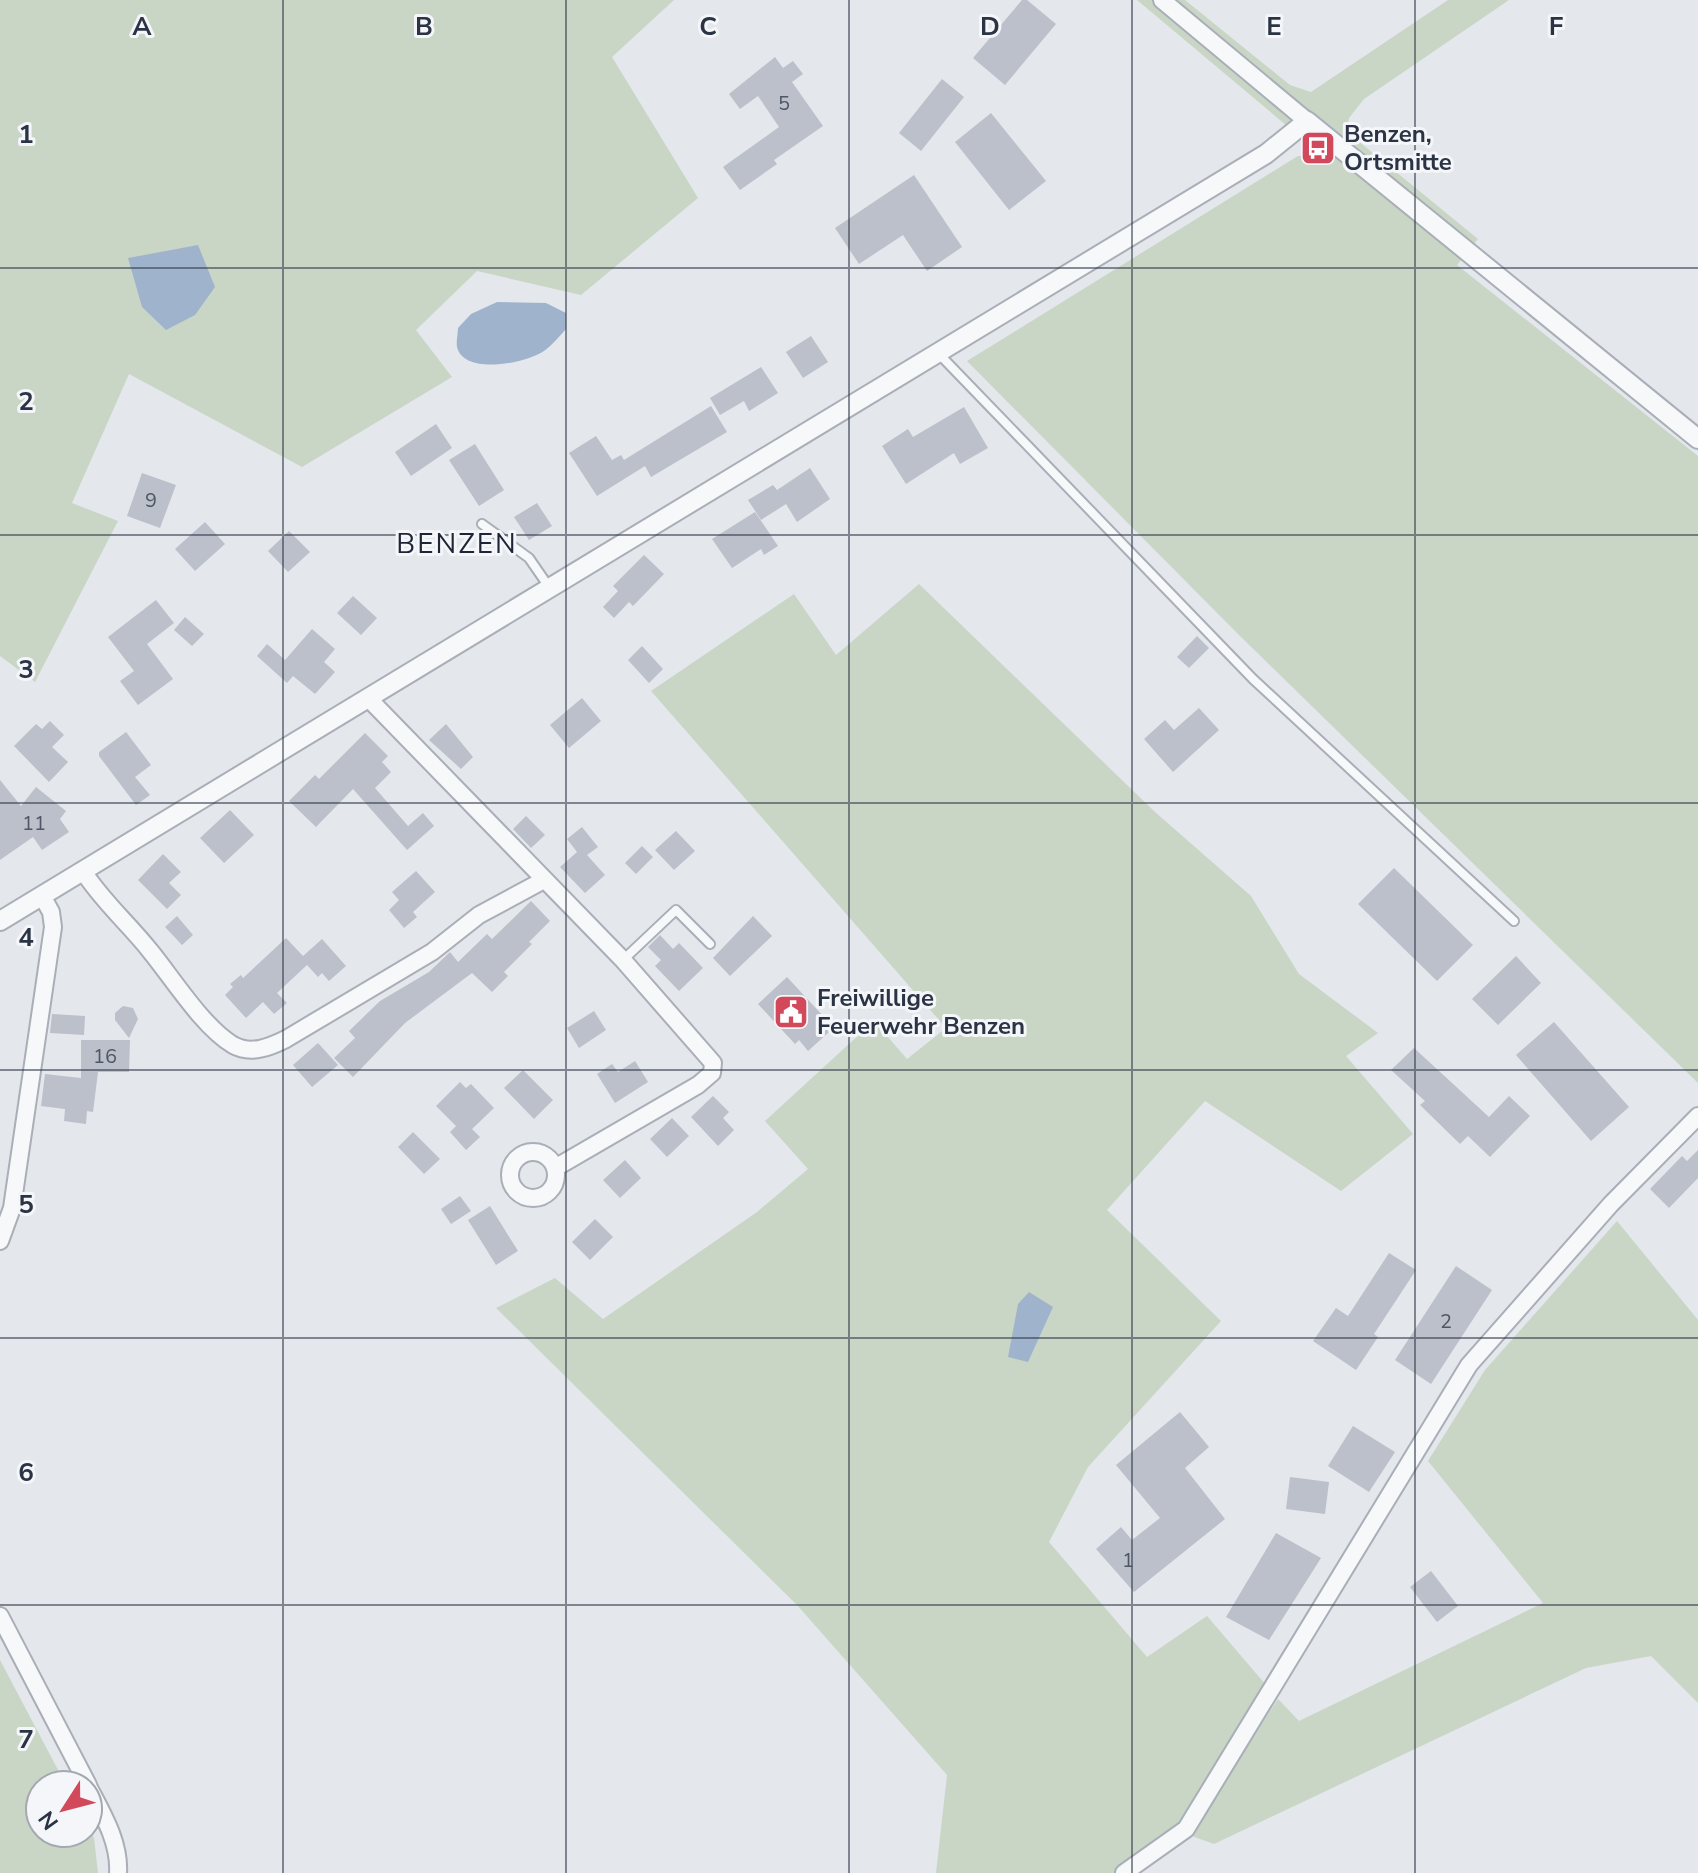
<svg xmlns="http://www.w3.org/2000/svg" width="1698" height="1873" font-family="'Nunito Sans',sans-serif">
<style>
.green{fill:#c9d6c5}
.water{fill:#9fb4cc}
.building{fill:#bbc0ca}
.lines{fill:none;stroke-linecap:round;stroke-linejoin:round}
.service-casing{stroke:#a9aeb7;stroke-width:12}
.minor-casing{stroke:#a9aeb7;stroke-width:20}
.tertiary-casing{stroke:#a9aeb7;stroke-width:22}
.service{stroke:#f7f8fa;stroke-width:8}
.minor{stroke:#f7f8fa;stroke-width:16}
.tertiary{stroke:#f7f8fa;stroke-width:18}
.grid{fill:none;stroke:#2b3445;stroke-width:2;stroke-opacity:0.55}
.labels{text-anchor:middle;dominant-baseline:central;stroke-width:6;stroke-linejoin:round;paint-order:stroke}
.number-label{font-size:20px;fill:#4f5766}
.poi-label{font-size:24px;font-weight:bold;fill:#2b3445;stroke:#f4f6f9;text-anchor:start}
.quarter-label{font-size:28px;letter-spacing:2px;fill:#1d2536;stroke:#f4f6f9}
.grid-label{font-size:26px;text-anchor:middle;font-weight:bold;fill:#2b3445;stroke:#f4f6f9;stroke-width:6;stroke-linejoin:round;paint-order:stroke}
</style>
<rect width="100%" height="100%" fill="#e4e7ec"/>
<!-- green -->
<path class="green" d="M0,0h674l-62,57 86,141 -117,97 -104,-24 -61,59 36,47 -150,90 -173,-93 -57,129 46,18 -83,161 -35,-26z
M1137,0h48l105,85 21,7 137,-92h61l-145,99 -15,19 -3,13 132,108 -21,26 241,191v627l-460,-449 -271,-273 331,-205 26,1z
M919,584l236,228 96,84 48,78 79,59 -32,23 67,78 -72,57 -136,-90 -98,109 114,111 -133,146 -39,75 98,115 60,-41 59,69 -81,137 -72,51h-177l11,-98 -150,-170 -301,-297 59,-30 48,41 154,-107 51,-43 -43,-48 109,-100 33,38 39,-31 -295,-337 143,-97 42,61z
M1617,1221l81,99v383l-47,-47 -65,12 -372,176 -25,-9 89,-136 21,22 244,-118 -115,-142 57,-91z
M0,1660l66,125h-26v48h48v-7l6,12 4,35h-98z"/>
<!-- water -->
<path class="water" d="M198,245l17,42 -20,28 -29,15 -24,-23 -14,-49z
M497,302l49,1 20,10v16c-7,8 -14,16 -22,22 -17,12 -80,25 -87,-4 -1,-5 1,-14 1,-19l13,-14z
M1029,1292l24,15 -25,55 -20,-5 10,-53z"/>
<!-- building -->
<path class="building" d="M1022,0h5l29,24 -51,61 -32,-27z
M775,57l8,11 10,-7 10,13 -11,8 31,44 -49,34 3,4 -37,26 -17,-23 56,-40 -21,-31 -18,13 -11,-15z
M942,79l22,18 -43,54 -22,-18z
M991,113l55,68 -37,29 -54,-68z
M914,175l48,72 -35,24 -24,-36 -44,29 -24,-36z
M811,336l17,26 -25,16 -17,-26z
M761,367l17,26 -29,18 -5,-10 -24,14 -10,-17z
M711,406l16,26 -76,45 -6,-11 -48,30 -28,-43 27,-17 16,24 9,-5 3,5z
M964,407l24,41 -28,16 -6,-11 -48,31 -24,-38 26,-17 5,8z
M436,424l16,24 -41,28 -16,-24z
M475,444l29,46 -25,16 -30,-46z
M810,468l20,31 -33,23 -11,-18 -25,16 -13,-20 25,-15 4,5z
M142,473l34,12 -16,43 -33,-12z
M537,503l15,23 -23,14 -15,-23z
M755,512l23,34 -14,9 -3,-6 -29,19 -20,-29z
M205,522l20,22 -30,27 -20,-22z
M289,531l21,21 -22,20 -20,-21z
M644,555l20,19 -31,32 -4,-4 -15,16 -11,-11 15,-16 -5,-5z
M353,596l24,22 -16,17 -24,-22z
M156,600l18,23 -27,21 26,35 -35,26 -18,-24 14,-10 -26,-34z
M185,617l19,17 -12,12 -18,-16z
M312,629l23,20 -11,13 11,10 -20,22 -22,-18 -6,7 -30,-27 10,-12 18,16z
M1197,636l12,12 -20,20 -12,-11z
M642,646l21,23 -14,14 -21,-23z
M582,698l19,23 -32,27 -19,-23z
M1199,708l20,22 -46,42 -29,-33 21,-19 9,10z
M50,721l14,14 -12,12 16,15 -19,20 -35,-36 22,-22 6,5z
M446,724l27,33 -12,12 -32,-29z
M126,732l25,33 -16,12 15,18 -14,10 -37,-49v-4z
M365,733l23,23 -6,6 9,10 -16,16 33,38 15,-13 11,13 -27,24 -54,-61 -37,38 -27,-26 26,-26 4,4z
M0,780l21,26 15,-19 30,24 -6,8 9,13 -27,18 -9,-13 -33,23z
M230,810l24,25 -30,28 -24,-25z
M526,816l19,19 -14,13 -18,-19z
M582,827l16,20 -11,8 18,20 -20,18 -25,-26 17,-15 -10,-13z
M676,831l19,20 -21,19 -19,-20z
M642,846l11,11 -17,17 -11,-11z
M163,854l18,18 -12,11 12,12 -14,14 -29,-29z
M1394,868l79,77 -36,36 -79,-77z
M416,871l19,21 -22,20 4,5 -13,11 -15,-18 10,-10 -7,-8z
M531,901l19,20 -21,21 3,2 -28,28 4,4 -16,16 -20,-19 -67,50 -52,54 -19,-19 21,-20 -6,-7 31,-30 49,-29 21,-20 8,10 29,-28 5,5z
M177,916l16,19 -11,10 -17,-18z
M753,916l19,20 -42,40 -17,-18z
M660,935l13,14 6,-6 24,25 -24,23 -24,-25 6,-6 -13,-13z
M286,938l17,18 19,-17 24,27 -17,15 -7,-8 -4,4 -11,-12 -30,28 10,10 -13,11 -11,-12 -17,16 -21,-23 8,-8 -3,-3 11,-9 2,3z
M1516,956l25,27 -43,42 -26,-26z
M787,977l37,40 -4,4 9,11 -21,19 -9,-11 -4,4 -37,-40z
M123,1006l10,2 5,11 -9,19 -14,-18v-7z
M594,1011l12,19 -27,18 -12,-20z
M52,1014l33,2 -1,19 -34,-2z
M1554,1022l75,85 -38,34 -75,-86z
M81,1040h49l-1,32h-31l-5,40 -6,-1 -1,13 -22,-3 1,-12 -24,-3 4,-32 36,4z
M318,1043l20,22 -26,22 -19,-22z
M1414,1048l75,69 20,-21 21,20 -40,41 -22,-21 -8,8 -40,-39 5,-4 -34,-31z
M635,1061l13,21 -33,21 -18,-29 15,-10 6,8z
M523,1070l30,30 -19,19 -30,-31z
M460,1082l6,6 5,-4 23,24 -22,21 8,8 -14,13 -16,-18 6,-6 -20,-20z
M713,1096l16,16 -6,6 11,12 -16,16 -27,-29z
M672,1118l17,18 -22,21 -17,-18z
M413,1132l27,27 -16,15 -26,-27z
M1698,1150v28l-29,30 -19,-19 32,-33 5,5z
M625,1160l16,18 -21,20 -17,-18z
M460,1196l11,15 -20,13 -10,-15z
M490,1206l28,45 -22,14 -28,-45z
M595,1219l18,18 -23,23 -18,-18z
M1389,1253l27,17 -42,64 4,3 -22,33 -43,-29 23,-33 12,8z
M1456,1266l36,24 -61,94 -36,-24z
M1180,1412l29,35 -24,21 40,51 -91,73 -38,-43 25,-22 11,13 28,-22 -44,-53z
M1353,1426l42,26 -26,40 -41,-26z
M1290,1477l39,5 -4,32 -39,-5z
M1276,1533l45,25 -52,82 -43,-23z
M1431,1571l27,35 -21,16 -27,-35z"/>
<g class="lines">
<!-- service casing -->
<g class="service-casing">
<path id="service" d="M939,354l314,325 261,242
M482,524l47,34 20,29
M623,960l53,-50 34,34"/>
</g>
<!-- minor casing -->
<g class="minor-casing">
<path id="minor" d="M1162,0l145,121
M369,699l254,261 90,103 -1,10 -14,12 -143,83
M83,871c19,30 46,53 68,81 22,27 52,75 82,93 18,10 37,2 53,-6l146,-87 47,-37 65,-35
M510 1175a23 23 0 1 1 46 0a23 23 0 1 1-46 0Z
M0,1241l12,-33 41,-281 -2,-15 -9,-16
M0,1616l88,169
M88,1786c14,27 32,56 30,87
M1124,1873l62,-44 283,-464 142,-161 87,-88"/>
</g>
<!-- tertiary casing -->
<g class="tertiary-casing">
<path id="tertiary" d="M0,921l1266,-767 41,-33 391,318"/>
</g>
<!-- service -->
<use href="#service" class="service"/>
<!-- minor -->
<use href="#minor" class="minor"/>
<!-- tertiary -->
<use href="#tertiary" class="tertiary"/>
</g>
<!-- grid -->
<path class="grid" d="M283,0v1873M566,0v1873M849,0v1873M1132,0v1873M1415,0v1873M0,268h1698M0,535h1698M0,803h1698M0,1070h1698M0,1338h1698M0,1605h1698"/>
<!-- icons -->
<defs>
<g id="bus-square" transform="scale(1.8)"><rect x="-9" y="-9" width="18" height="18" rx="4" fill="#d1495b" stroke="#f4f6f9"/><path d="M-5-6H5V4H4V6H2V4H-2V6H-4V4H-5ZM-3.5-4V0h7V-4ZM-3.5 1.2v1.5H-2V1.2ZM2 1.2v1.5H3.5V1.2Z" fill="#fff"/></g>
<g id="civic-square" transform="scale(1.8)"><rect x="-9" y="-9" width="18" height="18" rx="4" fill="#d1495b" stroke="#f4f6f9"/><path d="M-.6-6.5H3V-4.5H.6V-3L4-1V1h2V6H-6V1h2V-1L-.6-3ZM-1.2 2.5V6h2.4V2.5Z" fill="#fff"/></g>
</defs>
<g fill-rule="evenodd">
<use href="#bus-square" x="1318" y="148"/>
<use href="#civic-square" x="791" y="1012"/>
</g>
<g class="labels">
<!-- number labels -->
<g class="number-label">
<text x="784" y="103">5</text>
<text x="151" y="500">9</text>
<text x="34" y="823">11</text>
<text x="105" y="1056">16</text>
<text x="1446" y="1321">2</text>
<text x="1128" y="1560">1</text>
</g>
<!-- poi labels -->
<g class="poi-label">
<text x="1344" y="134">Benzen,<tspan x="1344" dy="28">Ortsmitte</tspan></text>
<text x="817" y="998">Freiwillige<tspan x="817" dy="28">Feuerwehr Benzen</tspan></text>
</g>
<!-- quarter labels -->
<g class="quarter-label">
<text x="457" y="544">BENZEN</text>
</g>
</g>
<g class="grid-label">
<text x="142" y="35">A</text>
<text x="424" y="35">B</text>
<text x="708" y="35">C</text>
<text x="990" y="35">D</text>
<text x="1274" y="35">E</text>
<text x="1556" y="35">F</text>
<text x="26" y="143">1</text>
<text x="26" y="410">2</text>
<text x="26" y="678">3</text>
<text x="26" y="946">4</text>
<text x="26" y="1213">5</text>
<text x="26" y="1481">6</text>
<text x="26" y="1748">7</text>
</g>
<!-- north arrow -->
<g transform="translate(64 1809) rotate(234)"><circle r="38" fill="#f4f6f9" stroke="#a4a8b1" stroke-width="2"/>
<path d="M0-6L14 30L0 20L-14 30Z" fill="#d1495b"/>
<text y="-12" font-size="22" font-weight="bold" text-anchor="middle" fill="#2b3445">N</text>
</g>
</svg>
